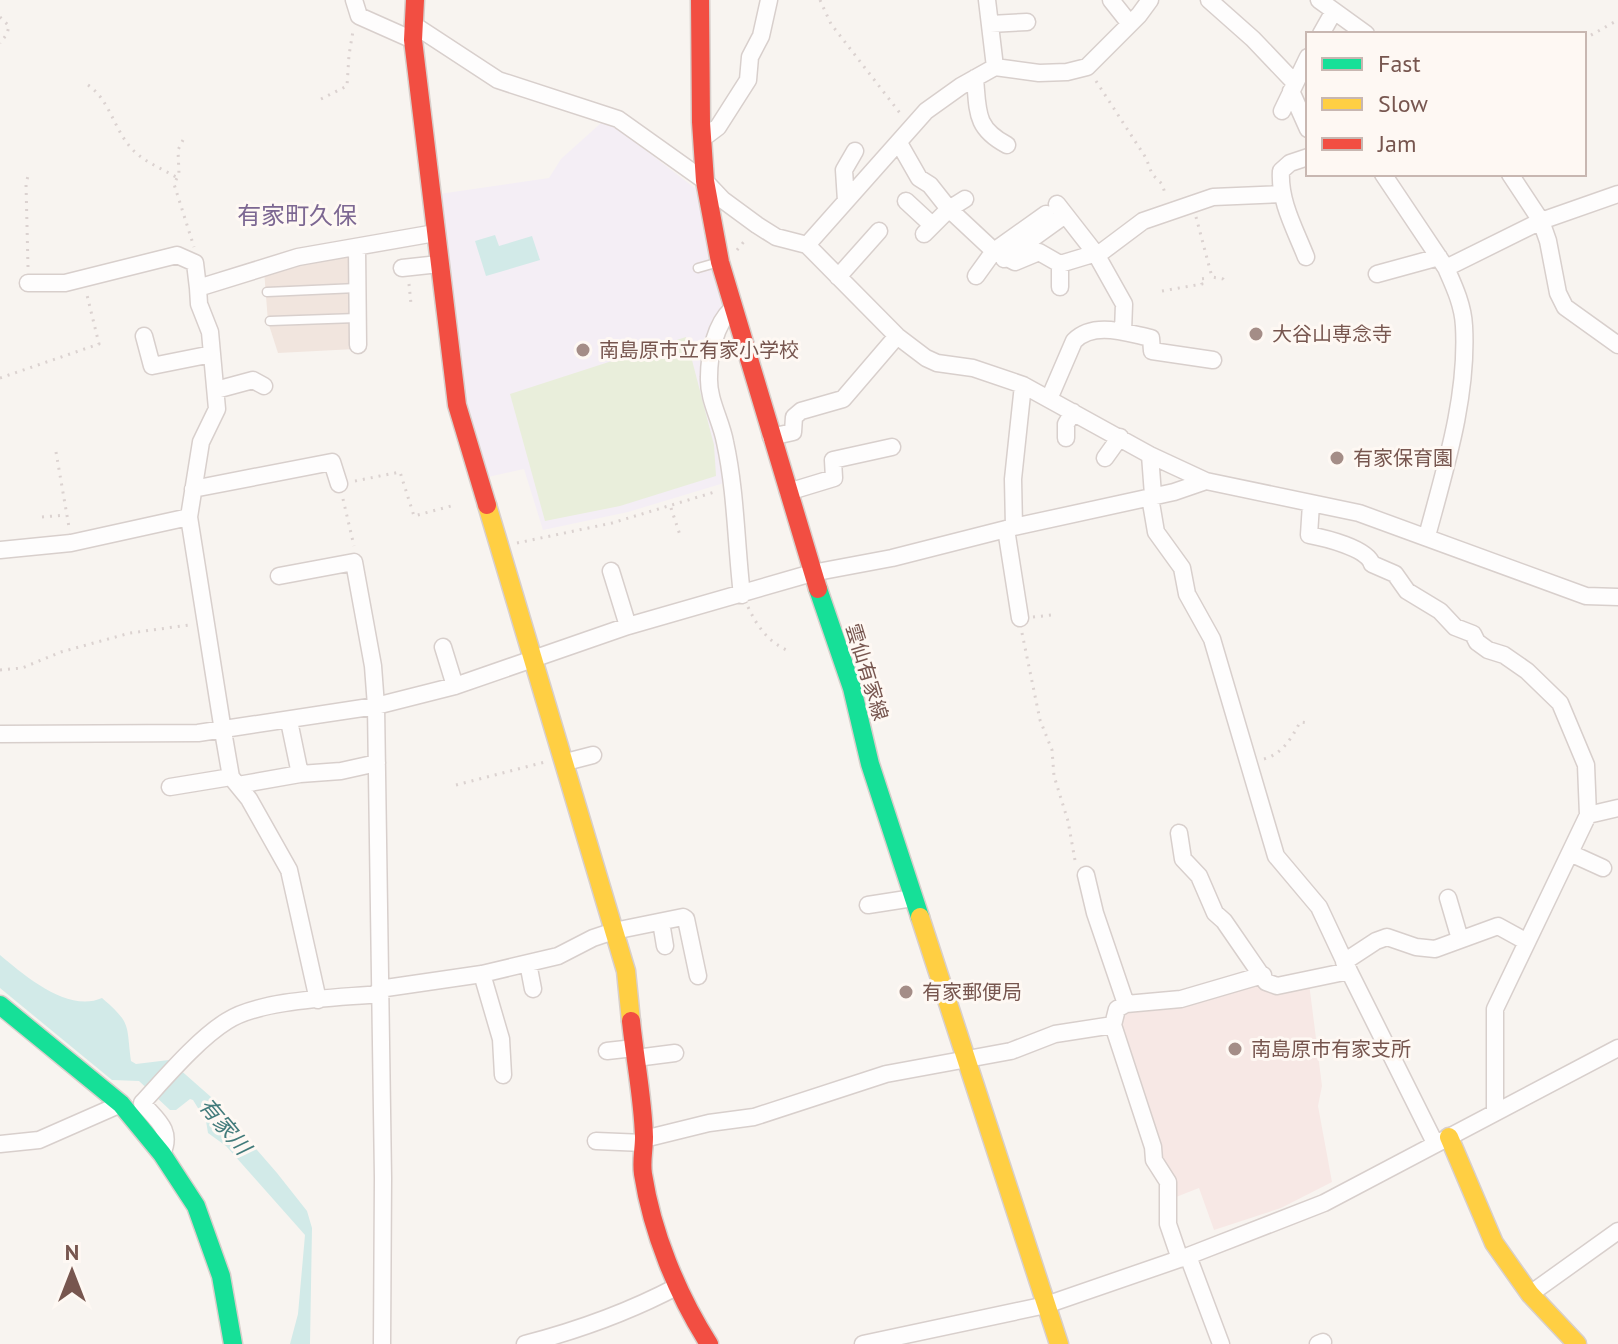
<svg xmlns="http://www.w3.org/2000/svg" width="1618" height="1344" font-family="'PT Sans','Noto Sans JP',sans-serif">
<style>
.residential{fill:#f1e5de}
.commercial{fill:#f7e8e5}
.education{fill:#f4eef5}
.green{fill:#e9eedb}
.water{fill:#d2eae8}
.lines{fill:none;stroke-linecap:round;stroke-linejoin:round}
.lane-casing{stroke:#d8cfcc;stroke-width:11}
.street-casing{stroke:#d8cfcc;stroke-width:19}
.fast-casing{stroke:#d8cfcb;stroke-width:21}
.slow-casing{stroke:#d8cfcb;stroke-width:21}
.jam-casing{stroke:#d8cfcb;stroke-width:21}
.path{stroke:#dbd2d0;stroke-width:3;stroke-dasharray:2 6;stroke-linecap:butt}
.lane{stroke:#fefdfd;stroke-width:8}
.street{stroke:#fefdfd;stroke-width:16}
.fast{stroke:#16e098;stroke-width:18}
.slow{stroke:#ffcf43;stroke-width:18}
.jam{stroke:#f24e42;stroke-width:18}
.poi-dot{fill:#a48d87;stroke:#fef8f3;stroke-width:3}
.labels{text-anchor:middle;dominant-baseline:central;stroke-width:6;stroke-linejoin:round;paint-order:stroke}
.poi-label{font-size:20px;fill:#77564f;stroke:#fef8f3;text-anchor:start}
.street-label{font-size:20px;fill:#77564f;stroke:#fef8f3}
.water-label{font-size:22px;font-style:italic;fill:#427b7b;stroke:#fef8f3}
.quarter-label{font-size:24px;fill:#7c6792;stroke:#fef8f3}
</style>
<rect width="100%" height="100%" fill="#f8f4f0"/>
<!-- residential -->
<path class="residential" d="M353,255l2,94 -77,4 -10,-31 -4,-52z"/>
<!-- commercial -->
<path class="commercial" d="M1252,981l14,8 43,-6 13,103 -4,20 14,76 -51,26 -67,22 -15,-42 -23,9 -60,-172 4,-14z"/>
<!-- education -->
<path class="education" d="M601,123l13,3 86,66 25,117 -23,74 18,59 4,41 -96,29 -85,18 -19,-61 -41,9 -21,-81 -23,-203 110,-16 12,-19z"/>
<!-- green -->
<path class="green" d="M686,337l28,108 2,31 -96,30 -75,15 -35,-127z"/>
<!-- water -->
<path class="water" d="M495,235l4,11 33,-10 8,24 -54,16 -11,-35z
M0,955c25,21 68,58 102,43 30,26 24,26 29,63l5,3 33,-4 42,37 66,76 30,38 5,17 -2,116h-20l8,-30 7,-79 -79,-89 -18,-13 -2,-12 -13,-21 -3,-1 -14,11h-6l-31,-29 -27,-1 -112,-92z"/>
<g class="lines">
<!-- lane casing -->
<g class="lane-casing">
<path id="lane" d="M698,268l21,-6
M267,292l90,-4
M270,321l87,-3"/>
</g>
<!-- street casing -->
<g class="street-casing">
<path id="street" d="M354,0l5,16 54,24
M987,0l8,67
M1111,0l19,24
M1209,0l44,39 41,43
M1319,0l47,34
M990,24l37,-2
M414,25l84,55 120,39 87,62 18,19 34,25 19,12 31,8 90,91 29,22 11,5 36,5 50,17 127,70 56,26 153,32 227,83 32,1
M1321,34l13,-23
M975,78c3,34 0,50 32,67
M1291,91l17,38
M1282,111l26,-54
M702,139l16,-12 30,-47 2,-23 11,-21 8,-36
M899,143l20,35 11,7 19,24 45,42 21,11 24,-10 21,12 43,-13 40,-30 70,-24 69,-3
M1383,174l63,94
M1510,174l31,47 7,20 10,52 7,14 53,38
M846,201l-2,-31 11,-19
M906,201l26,24
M1057,204l39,50 28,50 -1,28
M924,234l25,-25 16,-10
M807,245l119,-134 35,-25 34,-19 44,6 28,-1 20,-5 52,-52 11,-15
M357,248l1,97
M1306,257c-11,-28 -27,-56 -25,-86l9,-8 18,-6
M1004,259l61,-44
M1060,264v23
M402,268l37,-4
M1377,274l62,-17
M976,276l18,-25 52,-37
M838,277l41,-46
M28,283h37l112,-28 18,8 3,25
M732,309c-17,15 -23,46 -23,68 -1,23 12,43 16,65 11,50 11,103 17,153
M144,336l8,30 60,-12
M216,390l37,-10 11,6
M1049,399l25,-58c20,-20 52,-8 77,-3l1,13 61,9
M771,437l22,-5 1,-15 7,-6 42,-12 54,-63
M1066,438v-14l7,-12
M1150,455l3,40
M1105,458l15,-21
M193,489l139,-27 7,22
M788,492l46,-14 -1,-18 59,-13
M1150,497l6,35 26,36 5,26 25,45 64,217 43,51 30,64 86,172
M1311,504l-2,31c16,3 58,13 63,29l23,10 12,17 33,20 15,16 18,7 4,8 11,8 16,5 23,16 33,32 26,62 2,50
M1014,527l-1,-48 10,-94
M1006,529l14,89
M1427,536c18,-67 41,-139 37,-210 -1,-21 -10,-40 -18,-58l95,-47 77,-27
M0,550l71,-7 118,-26
M611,571l17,55
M279,576l75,-14 19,104 3,40 7,472 -1,166
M443,647l12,39
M289,721l11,53
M0,734l198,-1 178,-27 79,-20 173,-60 184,-53 80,-15 122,-31 160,-35 32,-11
M566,762l27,-7
M238,785l62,-11 41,-3 36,-8
M170,787l61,-10
M1179,833l4,26 16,17 16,37 9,8 42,61 11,4 72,-15
M1570,853l33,15
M1086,875l9,38 31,91 55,-5 82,-24
M1448,898l12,41
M868,905l45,-7
M661,922l4,24
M1344,962l32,-21 11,-4 29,10 19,2 63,-23 29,16
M528,963l5,26
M482,974l19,65 2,36
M379,989l103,-15 76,-18 35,-18 21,-7 69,-14 3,2 12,57
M318,1000l-29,-130 -40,-71 -18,-22 -8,-46 -34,-214 12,-75 16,-33 -7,-77 -11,-28 -1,-16 100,-31 137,-24
M1113,1025l40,122 1,13 14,22v42l12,35
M607,1051l27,-3
M636,1058l39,-5
M1495,1111v-102l93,-194 30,-7
M644,1139l65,-16 45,-6 132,-43 125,-23 44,-17 58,-9 4,-16 9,-5
M596,1141l48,2
M0,1144l39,-4 82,-36
M162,1154c11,-24 -5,-34 -20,-51 24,-26 56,-64 85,-82 34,-22 111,-23 152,-27
M1188,1256l33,88
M1530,1294l88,-63
M525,1344c54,-14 104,-32 153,-58
M863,1344l183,-39 142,-49 136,-53 294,-155
M1318,1344l5,-2"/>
</g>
<!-- fast casing -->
<g class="fast-casing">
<path id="fast" d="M818,589l34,99 18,76 50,153
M0,1005l121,99 41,50 34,52 25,70 12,68"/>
</g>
<!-- slow casing -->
<g class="slow-casing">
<path id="slow" d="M487,505l139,466 5,50
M920,917l139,427
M1449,1137l45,106 36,51 47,50"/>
</g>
<!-- jam casing -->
<g class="jam-casing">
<path id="jam" d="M415,0l-2,40 44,365 30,100
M700,0l1,122 4,59 15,81 98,327
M631,1021c4,39 12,78 13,116 0,13 -3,24 -1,37 9,58 34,120 66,170"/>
</g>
<!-- path -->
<path class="path" d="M820,0l11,24 72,93
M0,17l9,9 -2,8 -7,9
M1584,39l34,-19
M1096,81l50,77 6,16 10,10 4,12
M88,85c22,15 26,45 44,64 12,13 29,19 44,28
M321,99l26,-13 2,-31 4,-24
M183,140l-5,10 1,24 -5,10 20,63
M1196,217l16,60 11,2 3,5
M737,250l10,-12
M28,267l-2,-83 3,-12
M409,284l2,20
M1162,291l40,-7 -2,-5 10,-1
M0,378l99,-34 -12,-49
M56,452l13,75
M355,481l45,-9 14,44 37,-10
M343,499l11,47
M671,508l9,27
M42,517l24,-2
M517,543l95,-20 106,-32
M748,607c10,21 21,36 43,45
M1033,617l19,-2
M1022,633l18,87 12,30 2,26 14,45 8,45
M0,670l22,-2 39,-16 69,-19 59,-8
M1264,759c18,-5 28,-21 36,-37l9,1
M456,785l89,-23"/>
<!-- lane -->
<use href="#lane" class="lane"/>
<!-- street -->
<use href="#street" class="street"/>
<!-- fast -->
<use href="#fast" class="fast"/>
<!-- slow -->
<use href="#slow" class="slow"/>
<!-- jam -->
<use href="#jam" class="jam"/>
</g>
<!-- markers -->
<g class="poi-dot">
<circle cx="1256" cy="334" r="8"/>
<circle cx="583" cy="350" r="8"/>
<circle cx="1337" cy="458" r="8"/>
<circle cx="906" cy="992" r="8"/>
<circle cx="1235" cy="1049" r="8"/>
</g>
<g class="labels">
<!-- poi labels -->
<g class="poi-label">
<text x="1272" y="334">大谷山専念寺</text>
<text x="599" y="350">南島原市立有家小学校</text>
<text x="1353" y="458">有家保育園</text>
<text x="922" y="992">有家郵便局</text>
<text x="1251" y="1049">南島原市有家支所</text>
</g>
<!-- street labels -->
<g class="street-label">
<text transform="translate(867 672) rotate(73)">雲仙有家線</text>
</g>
<!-- water labels -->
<g class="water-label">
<text transform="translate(225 1126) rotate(50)">有家川</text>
</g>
<!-- quarter labels -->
<g class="quarter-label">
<text x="297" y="215">有家町久保</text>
</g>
</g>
<!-- legend -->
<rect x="1306" y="32" width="280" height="144" fill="#fef8f3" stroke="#c8b7b1" stroke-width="2"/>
<rect x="1322" y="58" width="40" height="12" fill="#16e098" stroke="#c8b7b1" stroke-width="2"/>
<text x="1378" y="72" font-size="24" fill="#77564f">Fast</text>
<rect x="1322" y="98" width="40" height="12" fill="#ffcf43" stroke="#c8b7b1" stroke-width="2"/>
<text x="1378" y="112" font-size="24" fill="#77564f">Slow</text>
<rect x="1322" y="138" width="40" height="12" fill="#f24e42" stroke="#c8b7b1" stroke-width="2"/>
<text x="1378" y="152" font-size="24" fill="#77564f">Jam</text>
<!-- north arrow -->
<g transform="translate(72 1272)" stroke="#fef8f3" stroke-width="6" paint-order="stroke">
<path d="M0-6L14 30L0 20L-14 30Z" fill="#77564f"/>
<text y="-12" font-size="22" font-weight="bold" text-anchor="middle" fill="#77564f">N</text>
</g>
</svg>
